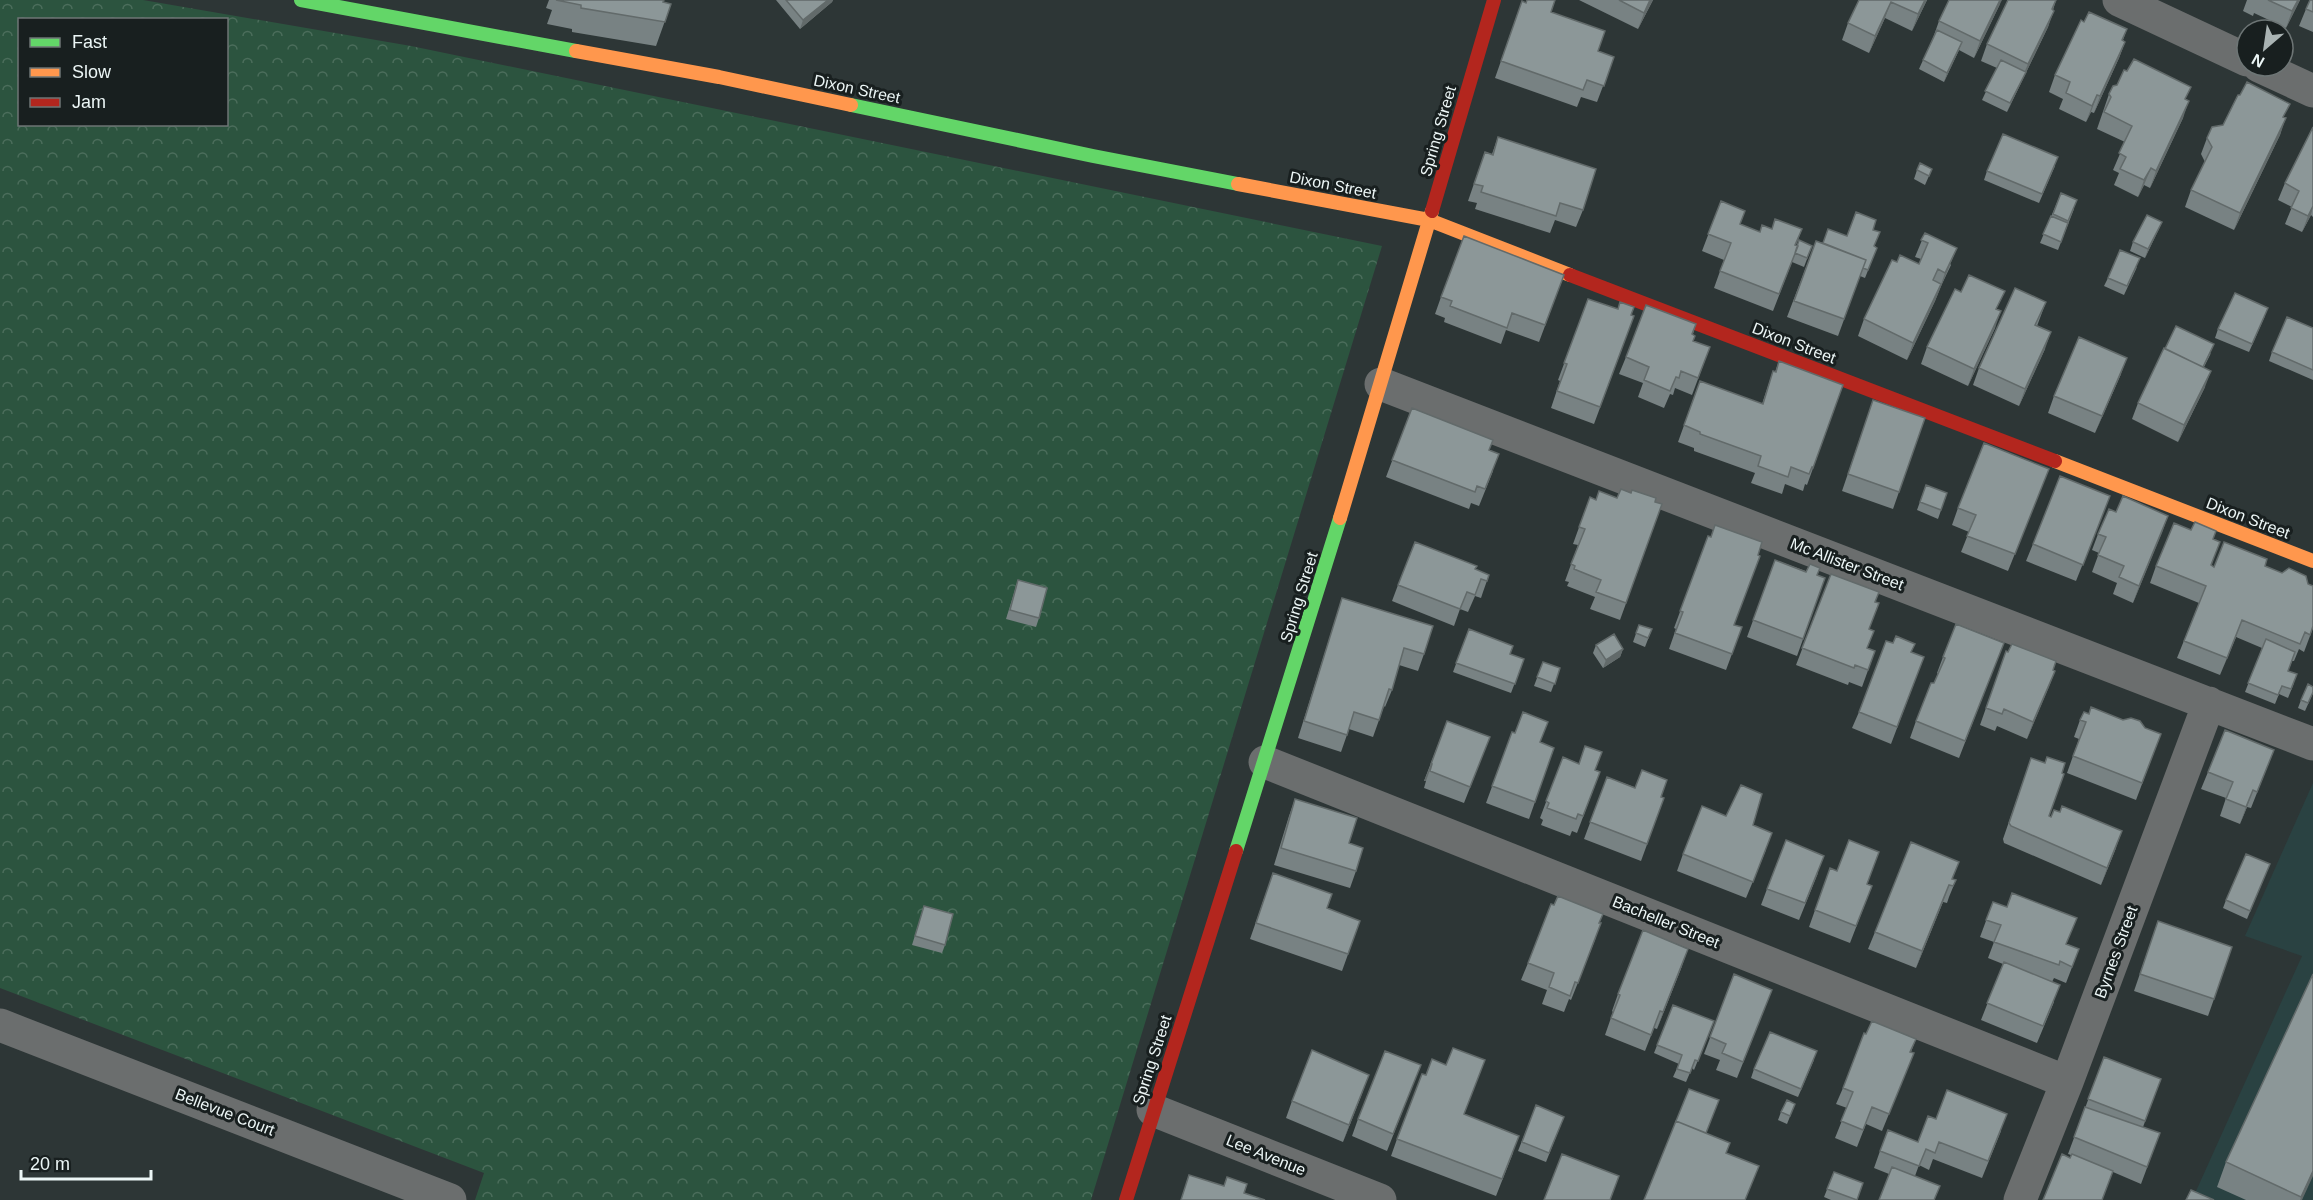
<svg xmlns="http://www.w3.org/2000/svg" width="2313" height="1200" font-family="Helvetica,sans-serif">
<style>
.built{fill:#2a4242}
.forest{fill:url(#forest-crowns);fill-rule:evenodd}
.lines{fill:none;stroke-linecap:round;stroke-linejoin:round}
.street{stroke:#6b6e6e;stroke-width:33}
.fast{stroke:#63d668;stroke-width:14}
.slow{stroke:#ff974d;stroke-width:14}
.jam{stroke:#b3261e;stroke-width:14}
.wall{fill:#788283}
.shaded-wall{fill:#626a6a}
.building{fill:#8c9798;stroke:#626a6a;stroke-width:1.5}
.labels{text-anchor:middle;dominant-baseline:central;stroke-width:6;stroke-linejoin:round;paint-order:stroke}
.street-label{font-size:16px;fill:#ecf6f6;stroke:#181f1f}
</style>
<defs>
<pattern id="forest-crowns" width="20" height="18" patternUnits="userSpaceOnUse" patternTransform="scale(1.5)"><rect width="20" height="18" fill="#2c543f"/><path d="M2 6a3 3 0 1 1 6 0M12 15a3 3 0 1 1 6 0" fill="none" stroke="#4b6d5b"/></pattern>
</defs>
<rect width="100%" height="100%" fill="#2d3636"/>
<!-- built -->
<path class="built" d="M2313,783v417h-121l110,-244 -57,-20z"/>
<!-- forest -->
<path class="forest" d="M0,0h143l268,46 971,200 -291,954h-616l9,-27 -484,-185zM20,20h206v104h-206z"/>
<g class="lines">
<!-- street -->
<path class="street" d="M2119,0l128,60
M2259,66l54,25
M1381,384l932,360
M1265,762l802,320
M0,1025l450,175
M1153,1110l227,90
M2020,1200l47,-118 142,-379"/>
<!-- fast -->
<path class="fast" d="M301,0l275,51
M851,105l242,51 145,28
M1236,851l104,-333"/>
<!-- slow -->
<path class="slow" d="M576,51l143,26 132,28
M1238,184l191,36 141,55
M2055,461l258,100
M1340,518l92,-307"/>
<!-- jam -->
<path class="jam" d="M1432,211l62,-211
M1570,275l485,186
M1126,1200l110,-349"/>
</g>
<!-- wall -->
<path class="wall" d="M549,0h115l-1,2 8,2 -15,42 -84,-14v-3l-25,-5 5,-14 -6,-2z
M776,0h57l-1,2 -32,27z
M1579,0h74l-15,29z
M1859,0h68l-15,31 -27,-13 -16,35 -27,-13 6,-17z
M2056,0l-8,27 -41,85 -25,-12 15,-32 -16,-7 6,-17z
M2247,0h53l-14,28 -32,-15 -1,3 -10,-5z
M2313,0v32l-14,-6 7,-17z
M1522,1l29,11 47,39 16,6 -17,45 -16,-5 -4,10 -82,-29z
M2000,4l-26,54 -15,-8 -15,32 -25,-13 14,-31 6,-17z
M2084,22l43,7 -4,11 2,2 -6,16 -25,55 -3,-1 -5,10 -27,-13 4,-10 -14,-7 6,-17z
M2109,94l77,6 -3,18 -33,70 -6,-3 -6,12 -24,-12 5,-12 -6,-3 12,-28 -28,-13z
M2285,117l-5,18 -46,95 -49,-23 6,-17 14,-28 -4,-8 6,-16 16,-13z
M2313,127v90l-2,-2 -9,17 -17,-8 7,-17 -14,-7 7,-17z
M1498,137l85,73 -7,17 -21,-7 -5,13 -75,-24 2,-6 -9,-2 11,-32 6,-17 7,2z
M2055,166l-16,37 -55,-23 3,-9z
M1932,169l-7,16 -11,-6 3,-9z
M2061,193l13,16 -16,41 -18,-7z
M1721,201l19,23 20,8 12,-3h30l-6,16 16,1 -8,21 -12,-5 -19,49 -59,-23 10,-28 -22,-9z
M2162,222l-17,36 -15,-7 3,-9z
M1873,230l2,16 2,2 -12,30 -5,-2 -22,60 -51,-19 29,-76 7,2z
M1925,233l26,32 -10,21 -6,15 -28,59 -49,-24 6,-17 33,-57 22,2 2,-5 -6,-2z
M2137,267l-13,28 -20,-9 4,-8z
M1564,275l-25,67 -33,-12 -5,14 -57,-22 1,-4 -10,-4 6,-17z
M1588,299l46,17 -40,108 -43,-16 9,-27 -2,-1z
M2046,302l-9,24 8,23 -26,57 -46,-21 6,-17z
M1998,310l-3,18 -27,58 -47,-22 6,-17z
M2265,316l-16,36 -34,-14 3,-9z
M1696,324l-3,10v7l17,6 -18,48 -17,-7 -2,7 -3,-1 -6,14 -26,-11 5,-14 -24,-9 7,-17z
M2313,328v52l-44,-19 3,-9z
M2211,353l-7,14 1,20 -27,55 -46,-23 6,-16z
M1779,361l64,24 -36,100 -2,-1 -2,7 -18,-7 -3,10 -31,-11 4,-10 -61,-22v-3l-16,-6 22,-61 62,23 11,-33 2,1z
M2121,374l-26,59 -47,-20 6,-17z
M1873,400l52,18 -32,91 -51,-18z
M1412,408l77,43 4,20 -14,35 -8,-3 -2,6 -83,-32z
M1926,485l21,8 -9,26 -21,-9z
M2042,486l-34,85 -47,-19 8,-20 -17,-7 6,-17z
M2110,496l-34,85 -50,-20 7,-17z
M1590,497l6,3 21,-2 38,4 7,2 -42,116 -30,-11 5,-12 -28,-11 2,-4 -4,-1 13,-36 -5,-1z
M2116,512l52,4 -35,87 -20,-9 4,-11 -25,-11 7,-19 -7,-3 6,-16z
M1708,536l26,89 8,2 -16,43 -57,-21 7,-20 -2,-1z
M2213,540l-1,26 2,1 51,-1 48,20v42l-9,24 -5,-3 -5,12h-2l-4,10 6,12 -6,15 -9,-4 -4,10 -30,-12 17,-44 -26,-11 -16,38 -43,-17 22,-55 -49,-20 6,-17z
M1775,560l50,18 -28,78 -50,-19z
M1475,569l14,6 -6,17 -2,6 -6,-2 -7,16 -8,-3 -6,17 -62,-25 6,-16z
M1831,574l44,28 -6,27 -2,19 8,3 -13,36 -13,-5 -1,3 -52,-20z
M1018,580l21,38 -3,9 -30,-8z
M1342,598l82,56 -6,17 -19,-6 -7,25 -7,17 -1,-1 -11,31 -24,-8 -8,23 -43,-14z
M1639,625l13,4 -7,18 -12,-5z
M1469,629l41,25 14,5 -13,34 -58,-21z
M1596,645l27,4 -3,8 -17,11 -10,-15z
M2006,651l49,20 -28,68 -30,-13 -2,5 -15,-6z
M1912,653l12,4 -33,87 -39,-16 7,-16z
M1943,657l54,3 -38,98 -49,-20 6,-17 22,-47 -1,-1z
M1543,662l17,6 -9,24 -17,-6z
M2313,687v6l-8,18 -7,-3 3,-8z
M2089,714l56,14 16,6 -25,66 -69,-27 12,-34 -5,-2 6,-17z
M1447,721l43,16 -26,66 -40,-15 2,-7h-2z
M1512,732l42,16 -25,71 -43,-16z
M2274,750l-23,58 -4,-1 -7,17 -20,-8 6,-18 -25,-9 7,-17z
M1563,757l37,15 -23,61 -5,-2 -2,5 -29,-11 2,-5 -3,-2z
M2031,758l18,58 67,32 -15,37 -97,-42 -1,-4z
M1607,777l57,21 -23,63 -57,-22z
M1295,799l54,44 7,28 -6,17 -76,-23 15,-49z
M1726,816l27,9 13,25 -20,48 -69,-27 6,-17z
M2270,864l-23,55 -24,-11 3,-8z
M1830,868l42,18 -22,57 -41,-16z
M1273,873l54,35 33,13 -18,50 -92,-32z
M1818,873l-19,47 -38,-15 6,-16z
M1953,879l3,1 -7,17 -2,6 -4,-1 -27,66 -48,-19 7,-17z
M1993,902l74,42 12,5 -13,34 -12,-5 -2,4 2,20 -17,41 -56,-23 22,-56 -15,-6 6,-16 -14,-5z
M924,906l21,39 -3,8 -30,-8z
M2158,921l56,78 -6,17 -74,-25z
M1600,923l-5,17 -24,60 -2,-1 -5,13 -22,-8 5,-14 -26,-10 7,-17z
M1682,966l-25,63 -3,-1 -9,23 -40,-16 8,-23 -1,-1 6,-17z
M1734,974l38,16 -35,88 -21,-8 4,-10 -16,-6z
M2313,974l-11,226h-56l-29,-13 9,-25z
M1673,1005l41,16 -20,49 -2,-2 -6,14 -13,-5 6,-13 -25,-11z
M1866,1034l50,5 -5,13 -4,18 -25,61 -16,-7 -9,23 -22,-9 12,-30 -11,-4 7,-16z
M2104,1057l57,22 -18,48 17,6 -19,51 -28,-12 -43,-14 1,-3 -3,-1z
M1814,1060l-16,37 -47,-19 3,-9z
M1414,1082l-27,69 -35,-15 6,-17z
M1363,1091l-20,51 -57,-24 6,-17z
M1795,1104l-8,20 -9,-4 3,-8z
M1536,1105l28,12 -18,45 -28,-11z
M1464,1114l49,39 -17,43 -105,-40 6,-17z
M1936,1119l65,12 -19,47 -49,-19 -4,11 -10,-5 -4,11 -26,-2 -15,-6 6,-17 38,-9z
M1834,1172l23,28h-26l-7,-3z"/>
<!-- shaded-wall -->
<path class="shaded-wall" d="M828,0h5l-1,2 -32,27 3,-9z
M1650,0h3l-15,29 6,-16z
M1925,0h2l-15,31 6,-17z
M2000,0h2l-2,4 -26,54 6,-17z
M2298,0h2l-14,28 6,-17z
M1891,2l-6,16 -16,35 6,-17z
M2054,11l-6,16 -41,85 21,-48z
M1962,42l-3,8 -15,32 3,-9z
M2125,42l-6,16 -25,55 6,-17z
M2097,95l-6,17 -5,10 6,-16z
M2189,101l-6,17 -33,70 6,-17z
M2286,118l-6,17 -46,95 6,-17z
M2151,168l-7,17 -6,12 6,-17z
M2313,206l-2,9 -9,17 6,-16z
M2162,222l-4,9 -13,27 3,-9z
M1957,248l-22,53 -28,59 6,-17 27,-56 5,-14z
M2001,311l-6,17 -27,58 6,-17z
M2051,332l-6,17 -26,57 6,-17z
M2127,358l-6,16 -26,59 7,-17z
M2211,371l-6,16 -27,55 6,-17z
M2168,516l-6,17 -29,70 6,-17z
M2242,620l-6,17 -16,38 7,-17z
M1623,649l-3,8 -17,11 3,-8z
M2055,671l-6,16 -22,52 6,-17z
M1431,764h1l-6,17h-2z
M2253,790l-6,17 -7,17 6,-17z
M2122,831l-6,17 -15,37 6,-17z
M1949,885l-6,17 -27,66 6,-17z
M1688,949l-6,17 -25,63 6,-17z
M1369,1075l-6,16 -20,51 6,-17z
M2313,1171v5l-11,24h-2z"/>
<!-- building -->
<path class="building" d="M556,0h108l-1,2 8,2 -6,18 -84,-14v-3z
M786,0h42l-25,20z
M1527,0h28l-4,12 54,19 -7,20 16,6 -10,29 -17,-6 -4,10 -82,-29 21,-60 4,2z
M1619,0h31l-6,13z
M1859,0h66l-7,14 -27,-12 -16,34 -27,-13z
M1949,0h51l-20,41 -41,-20z
M2008,0h48l-4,9 2,2 -26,53 -41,-20z
M2268,0h30l-6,11z
M2310,0h3v12l-7,-3z
M2089,12l38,17 -5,11 3,2 -25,54 -3,-1 -5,11 -26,-13 4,-11 -15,-7 26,-55 3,2z
M1937,30l25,12 -15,31 -24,-13z
M2134,59l57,28 -6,12 4,2 -33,70 -5,-3 -7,12 -24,-11 6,-12 -7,-4 13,-27 -28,-14 7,-15 -2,-3 4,-8 4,-1 7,-15 3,1z
M2001,60l25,12 -16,31 -25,-12z
M2247,82l43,22 -7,13 3,1 -46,95 -49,-23 21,-43 -5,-9 5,-11 11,-2 15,-30h2z
M2313,127v79l-5,10 -17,-8 8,-17 -14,-8z
M2003,134l55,23 -16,37 -55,-23z
M1498,137l98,32 -13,41 -23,-7 -4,13 -75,-24 2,-6 -9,-2 11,-32 8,3z
M1920,163l12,6 -3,7 -12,-6z
M2061,193l16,7 -9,21 -15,-7z
M1721,201l24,10 -5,13 20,8 2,-7 10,4 3,-10 27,10 -7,16 3,1 -19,48 -59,-23 11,-28 -23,-9z
M1856,212l20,8 -3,10 7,2 -6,14 3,2 -9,22 -5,-2 3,-8 -43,-17 5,-14 19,7z
M2147,215l15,7 -14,27 -15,-7z
M2051,216l17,7 -7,19 -18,-8z
M1925,233l32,15 -12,25 -7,-4 -5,11 8,4 -28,59 -49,-24 28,-59 5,2 3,-7 19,9 9,-21 -7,-3z
M1464,236l100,39 -19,50 -33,-12 -5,15 -57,-22 2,-5 -11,-4z
M1799,240l13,6 -5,12 -12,-5z
M1816,241l50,19 -22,59 -50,-18z
M2120,250l20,8 -13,28 -19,-8z
M1969,275l36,16 -9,18 5,2 -27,58 -47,-22 28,-58 6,3z
M2015,288l31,14 -11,23 16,7 -26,57 -46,-21z
M2235,293l33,15 -16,36 -34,-15z
M1588,299l30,10 2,-7 14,5 -3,8 3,1 -34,91 -43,-16 10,-27 -3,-1z
M1646,305l50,19 -4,10 3,2 -2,5 17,6 -12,31 -17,-7 -2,7 -3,-1 -6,14 -26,-11 5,-13 -23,-10z
M2287,317l26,11v42l-41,-18z
M2176,326l38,18 -11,23 -38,-18z
M2079,337l48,21 -25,58 -48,-20z
M2164,348l47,23 -27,54 -46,-22z
M1779,361l64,24 -30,83 -1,-1 -3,7 -18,-7 -3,10 -30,-11 3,-10 -61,-22v-2l-16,-7 16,-44 63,23 10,-33 3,1z
M1873,400l52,18 -26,74 -51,-18z
M1412,408l81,32 -4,10 10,4 -14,35 -8,-3 -2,6 -83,-32z
M1984,443l65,26 -34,85 -48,-18 9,-21 -18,-7z
M2060,476l50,20 -27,69 -50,-21z
M1926,485l21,8 -6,17 -21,-8z
M1621,489l10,4 1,-3 24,8 -1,4 7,2 -36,99 -30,-11 5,-12 -27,-11 1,-3 -4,-2 14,-35 -6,-2 11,-30 6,3 3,-9 18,7z
M2123,496l45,20 -29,70 -20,-9 5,-11 -26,-11 8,-18 -8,-3 11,-25 7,3z
M2195,522l21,9 -3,8 7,3 -9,23 3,2 10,-25 43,17 -2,7 17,7 7,-5 17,8 2,8 5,2v40l-3,9 -5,-3 -5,12 -58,-24 -15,38 -43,-17 22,-55 -50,-20 18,-43 17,7z
M1715,525l47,17 -4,13 2,1 -26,69 8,2 -10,27 -57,-21 8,-21 -3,-1 28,-75 3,1z
M1415,542l62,24 -2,3 14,6 -2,6 -6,-2 -6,16 -8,-3 -7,17 -62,-24z
M1775,560l31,12 4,-8 10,4 -3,7 8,3 -22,61 -50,-19z
M1831,574l48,18 -4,10 4,1 -10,26 5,2 -7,17 8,3 -7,19 -13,-5 -1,3 -52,-20z
M1018,580l29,8 -8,30 -29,-8z
M1342,598l91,28 -9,28 -20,-6 -12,42 -3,-1 -10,31 -25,-8 -7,23 -43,-14z
M1956,624l48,19 -39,98 -49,-20 15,-38h3l11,-25 -2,-1z
M1639,625l13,4 -4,9 -12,-5z
M1469,629l44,17 -3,8 14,5 -9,25 -59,-21z
M1614,634l9,15 -17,11 -10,-15z
M1896,636l19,8 -4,8 13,5 -27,70 -38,-15 27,-71 7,2z
M2266,639l29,13 -7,19 9,3 -6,15 -9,-3 -4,9 -30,-12z
M2012,644l44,17 -3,9 2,1 -22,51 -29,-13 -2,5 -16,-6 20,-57 2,1z
M1543,662l17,6 -5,16 -18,-7z
M2308,684l5,3v5l-5,11 -7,-3z
M2091,707l32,13 8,-2 9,3 5,7 16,6 -19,49 -69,-27 13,-34 -6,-2 4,-8 5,2z
M1523,712l25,10 -8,20 14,6 -19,54 -43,-16 20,-54 3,1z
M1447,721l43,16 -20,50 -40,-16 2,-7h-1z
M2225,730l49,20 -17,42 -4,-2 -7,17 -20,-8 7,-17 -25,-10z
M1585,746l17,6 -7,18 5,2 -17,44 -5,-2 -2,5 -29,-11 2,-5 -3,-2 17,-44 16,7z
M2047,757l18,6 -3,10 2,1 -15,42 2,1 3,-7 6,2 2,-6 60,25 -15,37 -96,-42 -2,-3 22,-65 14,5z
M1642,770l25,10 -6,17 3,1 -17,46 -57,-22 17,-45 28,11z
M1741,785l21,9 -9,31 19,8 -19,49 -70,-28 19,-48 24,10z
M1295,799l62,19 -8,25 14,5 -7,23 -75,-23z
M1786,840l38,16 -19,47 -38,-14z
M1849,840l30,12 -12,32 5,2 -16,40 -41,-16 15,-42 7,3z
M1911,842l48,20 -7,17 4,1 -3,6 -4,-1 -27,66 -47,-19z
M2246,854l24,10 -20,47 -24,-11z
M1273,873l59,21 -5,14 33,13 -12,33 -92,-31z
M2012,893l65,25 -11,26 13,5 -7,18 -12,-6 -1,4 -65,-23 7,-17 -15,-5 7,-18 14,5z
M1558,896l45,18 -4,9h2l-23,60 -3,-1 -5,14 -21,-9 5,-14 -26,-10 23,-59 3,1z
M924,906l29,8 -8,31 -30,-9z
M2158,921l74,26 -18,52 -74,-25z
M1643,930l45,19 -25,63 -3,-1 -9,24 -40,-17 9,-23 -2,-1z
M2004,962l56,23 -17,41 -56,-23z
M1734,974l38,16 -29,72 -21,-9 4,-9 -16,-7z
M2313,974v197l-12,26 -75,-35z
M1673,1005l41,16 -16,40 -3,-1 -5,13 -13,-4 5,-14 -25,-10z
M1872,1021l44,18 -6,13 4,1 -25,61 -17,-7 -9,23 -22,-9 12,-29 -10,-4 21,-55 2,1z
M1770,1032l47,19 -16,38 -47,-20z
M1453,1048l32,12 -21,54 55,22 -17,43 -105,-40 25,-65 4,1 6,-16 14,6z
M1312,1050l57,25 -20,50 -57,-24z
M1385,1051l36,14 -28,69 -35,-15z
M2104,1057l57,22 -16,42 -57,-22z
M1689,1089l30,11 -13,33 -30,-12z
M1947,1090l60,24 -19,47 -49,-19 -4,11 -9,-4 -7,17 -39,-15 8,-21 30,12 10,-26 8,3z
M1787,1100l8,4 -5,12 -9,-4z
M1536,1105l28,12 -15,36 -27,-11z
M2085,1107l75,26 -13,34 -73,-30z
M1676,1121l54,22 -4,10 33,13 -14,34h-101z
M1562,1154l57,22 -9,24h-66z
M2062,1154l8,4 2,-4 41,17 -11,29h-59z
M1892,1167l48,19 -6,14h-55z
M1834,1172l29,11 -6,17 -30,-11z
M1189,1175l35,11 3,-9 20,7 -3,9 21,7h-84z
M2191,1190l23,10h-28z"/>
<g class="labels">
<!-- street labels -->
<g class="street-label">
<text transform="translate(857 89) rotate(12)">Dixon Street</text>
<text transform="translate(1438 131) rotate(-74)">Spring Street</text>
<text transform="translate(1333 185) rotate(11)">Dixon Street</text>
<text transform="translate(1794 343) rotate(21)">Dixon Street</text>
<text transform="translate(2248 518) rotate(21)">Dixon Street</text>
<text transform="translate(1847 564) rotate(21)">Mc Allister Street</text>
<text transform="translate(1299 597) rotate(-73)">Spring Street</text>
<text transform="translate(1666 922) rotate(22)">Bacheller Street</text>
<text transform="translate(2116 952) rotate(-70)">Byrnes Street</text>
<text transform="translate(1152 1060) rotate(-72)">Spring Street</text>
<text transform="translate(225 1112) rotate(21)">Bellevue Court</text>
<text transform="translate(1266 1155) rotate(22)">Lee Avenue</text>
</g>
</g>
<!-- legend -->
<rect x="18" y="18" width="210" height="108" fill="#181f1f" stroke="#6d7575" stroke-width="1.5"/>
<rect x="30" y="38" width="30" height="9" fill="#63d668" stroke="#6d7575" stroke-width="1.5"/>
<text x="72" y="48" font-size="18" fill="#ecf6f6">Fast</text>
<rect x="30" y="68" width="30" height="9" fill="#ff974d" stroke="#6d7575" stroke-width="1.5"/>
<text x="72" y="78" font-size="18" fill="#ecf6f6">Slow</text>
<rect x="30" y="98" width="30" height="9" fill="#b3261e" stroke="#6d7575" stroke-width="1.5"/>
<text x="72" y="108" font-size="18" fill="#ecf6f6">Jam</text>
<!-- north arrow -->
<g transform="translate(2265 48) rotate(209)"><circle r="28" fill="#181f1f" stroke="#6d7575" stroke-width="1.5"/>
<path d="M0-4.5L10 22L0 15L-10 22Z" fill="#a9b3b3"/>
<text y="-9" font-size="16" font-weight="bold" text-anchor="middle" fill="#ecf6f6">N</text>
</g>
<!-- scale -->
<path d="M21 1170v9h130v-9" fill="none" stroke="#ecf6f6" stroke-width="3"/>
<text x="30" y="1170" font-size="18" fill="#ecf6f6" stroke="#181f1f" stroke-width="4.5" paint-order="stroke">20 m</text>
</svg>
